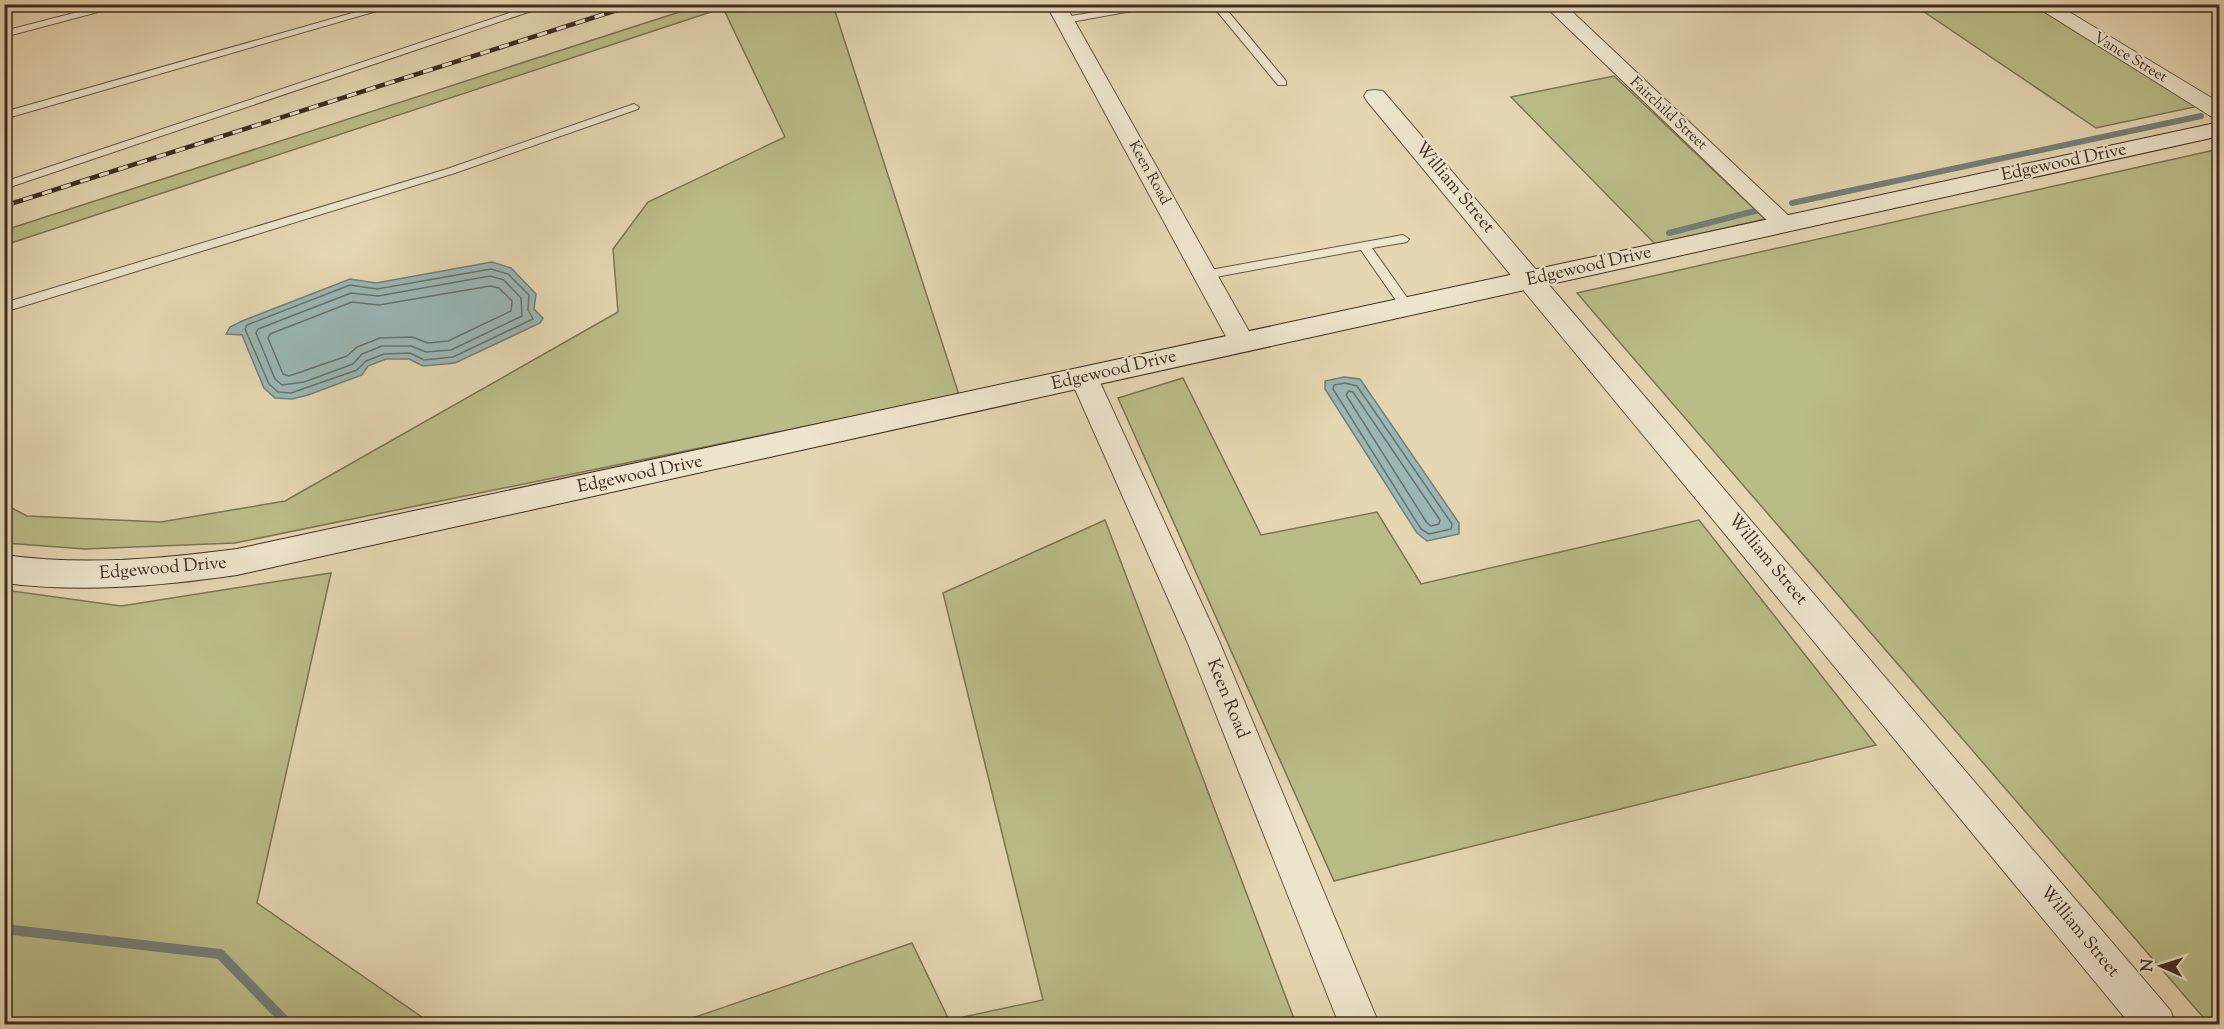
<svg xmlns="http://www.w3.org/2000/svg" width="2224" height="1029" font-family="'Sorts Mill Goudy',serif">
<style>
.green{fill:#babc88;stroke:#7c7455;stroke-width:1.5}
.water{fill:#98b7b5;stroke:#747f7a;stroke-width:1.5}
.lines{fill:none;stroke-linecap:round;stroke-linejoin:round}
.shore{stroke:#6c716c;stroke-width:1.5}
.stream-far1{stroke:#747f7a;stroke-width:6}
.stream{stroke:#747f7a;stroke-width:10}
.lane-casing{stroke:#685646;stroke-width:2}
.street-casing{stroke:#685646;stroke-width:2}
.secondary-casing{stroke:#3f2b22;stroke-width:2}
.lane{fill:#ede4cc;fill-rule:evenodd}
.street{fill:#ede4cc;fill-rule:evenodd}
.secondary{fill:#ede4cc;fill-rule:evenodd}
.rail-casing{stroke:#3f2b22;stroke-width:4.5}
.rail{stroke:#ede4cc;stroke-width:3;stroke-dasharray:10;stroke-linecap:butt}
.labels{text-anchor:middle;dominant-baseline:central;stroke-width:4.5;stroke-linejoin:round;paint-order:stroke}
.far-street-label{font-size:15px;fill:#3f2b22;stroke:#ede4cc}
.street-label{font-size:18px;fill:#3f2b22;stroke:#ede4cc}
</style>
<rect width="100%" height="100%" fill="#e4d6b1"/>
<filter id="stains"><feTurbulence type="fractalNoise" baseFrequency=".00333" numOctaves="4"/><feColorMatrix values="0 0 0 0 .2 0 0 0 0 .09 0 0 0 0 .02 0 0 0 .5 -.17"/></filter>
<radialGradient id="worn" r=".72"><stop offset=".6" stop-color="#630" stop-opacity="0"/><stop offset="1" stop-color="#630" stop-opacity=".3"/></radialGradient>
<!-- green -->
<path class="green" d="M701,5h132l126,390 -724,148 -150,6 -80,-6 -1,-39 23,12 134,6 124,-21 333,-189 -5,-63 35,-47 137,-65 -62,-129 -718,237v-15z
M1914,5h120l165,101 -103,22z
M1614,76l151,143 -110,25 -144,-147z
M2219,149v49h-5l6,33v793h-11l-632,-731z
M1183,378l78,157 116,-23 44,72 278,-64 177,225 -542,136 -216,-483z
M1105,520l191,504h-621l237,-81 37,77 94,-20 -100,-407z
M331,573l-74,330 175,121h-427v-434l116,16z"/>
<!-- water -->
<path class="water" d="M492,262l19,6 25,26 -2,15 9,9 -3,5 -85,40 -32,3 -14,-7h-23l-18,7 -6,9 -54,20 -16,4 -17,-1 -11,-10 -22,-53 -16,-1 4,-7 12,-6 108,-42 26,4z
M1344,377l16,2 99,144v11l-32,7 -10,-8 -92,-144v-8z"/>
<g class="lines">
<!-- shore -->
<path class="shore" d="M491,269l17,5 21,21 -1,15 5,9 -80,38 -29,3 -14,-7 -26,1 -18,7 -9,9 -66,23 -13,-1 -9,-8 -24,-55 2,-4 103,-40 27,4z
M490,276l14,4 17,18 1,18 -71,34 -25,2 -15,-6h-29l-20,8 -9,10 -49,18 -22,3 -7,-6 -19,-46 2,-4 93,-36 27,3z
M490,286l9,2 13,13 -1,10 -63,30 -20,2 -16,-6 -32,1 -23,9 -10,9 -58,20 -6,-2 -15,-36 2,-4 82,-32 27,3z
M1345,383l12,3 95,138 -1,5 -22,5 -8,-5 -88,-140 1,-4z
M1349,391l4,1 87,128 -1,4 -8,2 -4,-3 -81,-128z"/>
<!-- stream-far1 -->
<path class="stream-far1" d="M1792,203l409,-87
M1669,233l90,-23"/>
<!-- stream -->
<path class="stream" d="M4,929l216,25 68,70"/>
<!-- lane casing -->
<g class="lane-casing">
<path id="lane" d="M109,4h19l-124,33v-6z
M384,4h17l-397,115v-7z
M536,4h16l-548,185v-7z
M1144,4h27l-106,19 -5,-3 5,-3z
M1211,4h11l64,77v4h-8z
M634,104l5,3 -1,2 -183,64 -451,139v-9l443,-134z
M1403,235l6,4 -2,3 -35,6 41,58 -6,4 -5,-1 -41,-59 -156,29 -6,-4 6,-4z"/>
</g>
<!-- street casing -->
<g class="street-casing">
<path id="street" d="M1046,4h19l190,338 -4,6 -9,3 -9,-3 -4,-6z
M1543,4h21l227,214 4,5 -4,5 -8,2 -8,-2z
M2032,4h24l164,99v15l-8,-1z
M1375,90l8,1 787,919 6,14h-46l-763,-923 -3,-5 3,-5z
M1084,369l10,2 4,7 121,263 160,383h-40l-152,-383 -117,-263 4,-7z"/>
</g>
<!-- secondary casing -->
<g class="secondary-casing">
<path id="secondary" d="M2220,122v14l-1983,439c-78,11 -154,18 -233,8v-28c79,11 155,4 233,-6z"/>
</g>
<!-- lane -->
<use href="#lane" class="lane"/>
<!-- street -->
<use href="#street" class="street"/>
<!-- secondary -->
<use href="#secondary" class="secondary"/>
<!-- rail casing -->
<g class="rail-casing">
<path id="rail" d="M4,206l632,-202"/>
</g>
<!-- rail -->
<use href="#rail" class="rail"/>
</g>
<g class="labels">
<!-- far-street labels -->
<g class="far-street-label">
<text transform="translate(2130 58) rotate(31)">Vance Street</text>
<text transform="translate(1668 114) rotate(43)">Fairchild Street</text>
<text transform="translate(1149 173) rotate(61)">Keen Road</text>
</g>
<!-- street labels -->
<g class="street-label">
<text transform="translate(2064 163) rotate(-12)">Edgewood Drive</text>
<text transform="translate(1454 188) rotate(50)">William Street</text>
<text transform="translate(1589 267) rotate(-13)">Edgewood Drive</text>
<text transform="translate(1114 371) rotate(-13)">Edgewood Drive</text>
<text transform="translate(640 475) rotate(-12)">Edgewood Drive</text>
<text transform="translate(1767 560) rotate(50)">William Street</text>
<text transform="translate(163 569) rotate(-5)">Edgewood Drive</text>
<text transform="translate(1227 699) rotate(68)">Keen Road</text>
<text transform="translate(2079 932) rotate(50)">William Street</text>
</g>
</g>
<!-- margin -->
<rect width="2224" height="1029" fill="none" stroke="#e4d6b1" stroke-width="24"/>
<rect x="6" y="6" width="2212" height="1017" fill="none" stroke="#3f2b22" stroke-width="3"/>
<rect x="12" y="12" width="2200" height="1005" fill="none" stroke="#3f2b22" stroke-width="1.5"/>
<!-- north arrow -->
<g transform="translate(2161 966) rotate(273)" stroke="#ede4cc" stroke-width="4.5" paint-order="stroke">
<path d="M0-4.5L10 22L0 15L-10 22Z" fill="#3f2b22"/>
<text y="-9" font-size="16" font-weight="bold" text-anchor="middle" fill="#3f2b22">N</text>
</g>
<rect width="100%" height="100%" filter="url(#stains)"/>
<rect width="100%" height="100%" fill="url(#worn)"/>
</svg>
